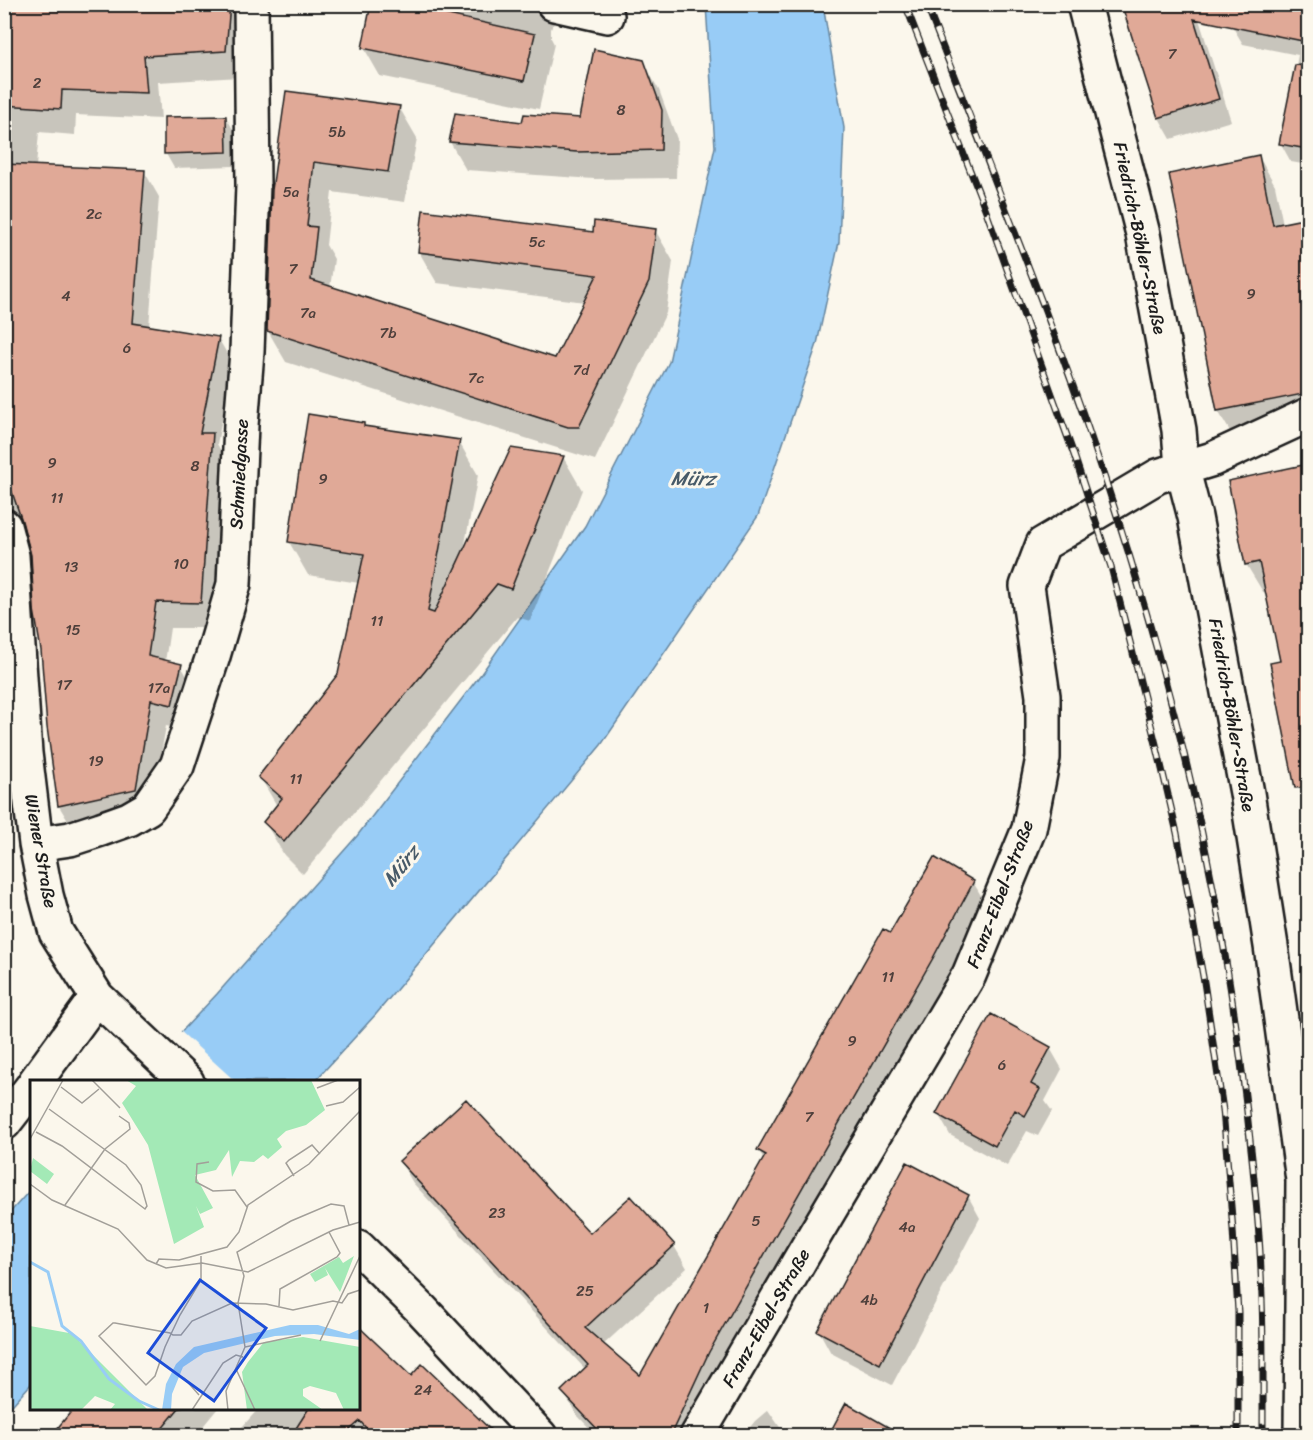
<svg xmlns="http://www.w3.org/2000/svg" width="1313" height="1440" font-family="Sriracha,sans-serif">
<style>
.water{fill:#98ccf6;stroke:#66869f;stroke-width:1.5}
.pier{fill:#fbf7ec}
.shadow{fill:#0003}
.building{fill:#e0a997;stroke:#1c1c1c;stroke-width:1.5}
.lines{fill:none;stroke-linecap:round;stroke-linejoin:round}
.minor-casing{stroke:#1c1c1c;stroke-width:38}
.minor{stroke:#fbf7ec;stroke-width:33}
.rail-casing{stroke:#1c1c1c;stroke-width:7}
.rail{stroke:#fbf7ec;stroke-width:4.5;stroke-dasharray:14;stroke-linecap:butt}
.labels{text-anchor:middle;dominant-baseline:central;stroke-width:6;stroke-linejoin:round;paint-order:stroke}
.number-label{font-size:15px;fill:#4d3f3b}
.street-label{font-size:18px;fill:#1c1c1c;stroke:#fbf7ec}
.water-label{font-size:20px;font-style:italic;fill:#475a68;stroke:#fbf7ec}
.inset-river{fill:none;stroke:#98ccf6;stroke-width:3}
.inset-road{fill:none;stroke:#a29f99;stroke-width:1.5}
.view{fill:#1d4ed8;fill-opacity:0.15;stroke:#1d4ed8;stroke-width:3}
.inset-edge{fill:none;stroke:#1c1c1c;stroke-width:3}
</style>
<rect width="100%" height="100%" fill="#fbf7ec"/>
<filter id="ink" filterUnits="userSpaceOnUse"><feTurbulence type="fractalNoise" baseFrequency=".0167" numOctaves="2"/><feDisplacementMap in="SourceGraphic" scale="12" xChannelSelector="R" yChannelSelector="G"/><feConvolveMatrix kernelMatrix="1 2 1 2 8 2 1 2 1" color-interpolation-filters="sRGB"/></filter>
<g filter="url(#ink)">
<!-- water -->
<path class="water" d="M706,5h117l21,123 -5,114 -22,102 -59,172 -157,229 -224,268 -62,68 -181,1 83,-88 140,-158 124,-162 104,-148 84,-164 46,-215z
M31,1189v195l-26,29v-195z"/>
<!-- pier -->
<path class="pier" d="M179,1030l56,51 -96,1 -5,-5z"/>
<!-- shadow -->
<path class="shadow" d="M4,4h242l-6,73 -82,5 3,37 -85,-4 -1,20 -36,-3 -3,35 108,4 15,26 -10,130 69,11 15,26 -16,80 10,17 -11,167h-46l-5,34 16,4 15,25 -10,39 -20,-4 -16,89 -76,16 -15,-25 -27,-252 -9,-33 -19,15z
M416,4h193l-53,15 -5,10v9l3,6 -15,65 -159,-33 -16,-28 50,-39z
M1143,4h49l5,9 34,108 -60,18 -12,-21 -34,-108z
M1264,4l44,10v151l-17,-3 -10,-18 17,-89 -55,-11 -11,-18z
M643,62l16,28 18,49 -1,39 -82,1 -128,-9 -16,-28 131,-22z
M287,93l112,14 18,31 -12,64 -73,-10 -6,53 8,14 -4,29 225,71 30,-57 -148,-19 -18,-31 175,-19 61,-3 18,31 -7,52 -71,147 -309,-98 -18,-31z
M226,117l8,14v35l-60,2 -8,-14z
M1259,157l16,28 8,39 25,-5v204l-74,15 -16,-27z
M365,428l94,14 19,33 -14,74 99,-92 19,33 -52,131 -13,-4 -214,257 -19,-19 -19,-33 12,-16 -17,-29 79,-102 20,-92 -51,-8 -19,-33z
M1308,465v309l-3,1 -38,-184 -4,1 -17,-28 -16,-82z
M973,882l13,22 -41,76 -224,394 -28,62h-96l-21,-22 -13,-23 23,-21 -173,-187 -13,-22 190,75 84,10 13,22 -84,77 37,33 125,-218 -7,-10 133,-215z
M1050,1048l12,21 -17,32 7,10 -14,25 -11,-5 -20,35 -57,-31 -12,-21z
M968,1196l12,22 -88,167 -61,-32 -12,-22z
M411,1378l82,58h-259l25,-28h99z
M76,1408h142l-23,28h-143z
M768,1410l18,26h-43l12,-15z"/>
<!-- building -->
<path class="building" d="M4,4h226l-4,47 -82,5 3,37 -85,-3 -1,19 -57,-4z
M371,4h27l137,30 -11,47 -162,-33z
M1138,4h52l1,2v-2h80l37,8v30l-114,-23 25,80 -61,19 -35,-109z
M594,49l50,11 18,50 -1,40 -84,2 -128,-10 6,-29 67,9 2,-8 56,4z
M1295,65l13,1v83l-29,-5z
M286,91l114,15 -12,66 -74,-10 -7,64 10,1 -6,53 244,78 42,-83 -179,-23 5,-42 170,22 1,-11 62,8 -7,53 -70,145h-11l-301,-96 5,-141z
M226,116l1,36 -63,2v-37z
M1259,155l14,70 35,-7v175l-91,18 -48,-237z
M4,164l141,6 -12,153 86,14 -19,96h13l-12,170 -45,-1 -8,54 34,8 -10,41 -21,-5 -15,89 -78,17 -11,-79 -6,-77 -7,-40 -3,-55 -9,-34 -18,-52z
M308,414l56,9v3l96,14 -32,171 6,2 77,-165 53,8 -53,133 -14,-5 -213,258 -21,-20 19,-24 -24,-21 80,-103 26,-120 -76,-12z
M1308,464v323l-13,1 -25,-125 10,-2 -21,-99 -14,3 -17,-84z
M934,857l40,24 -41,77 -224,394 -39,84h-66l-43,-45 27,-26 -189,-204 67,-62 124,134 41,-37 44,49 -90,83 55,47 125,-219 1,-1 -9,-5 126,-221 7,4z
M991,1014l60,33 -20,37 9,5 -15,27 -10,-6 -20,36 -59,-32z
M907,1162l62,33 -89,169 -63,-33z
M358,1326l53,50 11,-12 75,72h-124l-13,-15 -17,15h-52l18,-28h49z
M846,1403l58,33h-76z
M74,1408h105l-23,28h-105z"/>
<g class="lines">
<!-- minor casing -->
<g class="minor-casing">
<path id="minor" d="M554,4l53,12
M1084,4l59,230 36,196 3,37 13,50 52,276 24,153 32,234 -2,256
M4,526l8,30 13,197 11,91 10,51 10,37 41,65 90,85
M36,844l34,-5 31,-10 28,-10 19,-11 29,-42 36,-110 21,-72 7,-159 6,-73 6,-167 -2,-181
M35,1082l62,-85
M4,1123l28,-36
M358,1247l64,63 118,126
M697,1436l110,-188 162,-273 60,-146 14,-71v-62l-16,-110 16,-42 115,-68 55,-17 95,-44"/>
</g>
<!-- minor -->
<use href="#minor" class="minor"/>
<!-- rail casing -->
<g class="rail-casing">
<path id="rail" d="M905,4l81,207 88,244 37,112 47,185 19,81 27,149 19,128 10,120 5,82v124
M926,4c31,79 62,158 92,236 26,67 52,135 75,203 31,91 59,185 83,278 41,161 67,326 81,491 7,74 6,149 6,224"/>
</g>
<!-- rail -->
<use href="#rail" class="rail"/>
</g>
</g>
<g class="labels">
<!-- number labels -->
<g class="number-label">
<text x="1172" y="54">7</text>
<text x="37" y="83">2</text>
<text x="621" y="110">8</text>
<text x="337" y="132">5b</text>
<text x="291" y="192">5a</text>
<text x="94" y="214">2c</text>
<text x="537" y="242">5c</text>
<text x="293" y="269">7</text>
<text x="1251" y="294">9</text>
<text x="66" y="296">4</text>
<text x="308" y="313">7a</text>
<text x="388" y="333">7b</text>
<text x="127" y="348">6</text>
<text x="581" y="370">7d</text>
<text x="476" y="378">7c</text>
<text x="52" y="463">9</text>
<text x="195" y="466">8</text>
<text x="323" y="479">9</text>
<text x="57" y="498">11</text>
<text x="181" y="564">10</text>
<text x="71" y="567">13</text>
<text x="377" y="621">11</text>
<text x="73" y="630">15</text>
<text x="64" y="685">17</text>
<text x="159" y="688">17a</text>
<text x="96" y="761">19</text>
<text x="296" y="779">11</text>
<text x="888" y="977">11</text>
<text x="852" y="1041">9</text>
<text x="1002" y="1065">6</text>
<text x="809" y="1117">7</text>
<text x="497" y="1213">23</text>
<text x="756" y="1221">5</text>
<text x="907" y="1227">4a</text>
<text x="585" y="1291">25</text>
<text x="869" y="1300">4b</text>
<text x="706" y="1308">1</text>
<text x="423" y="1390">24</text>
</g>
<!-- street labels -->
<g class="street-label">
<text transform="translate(1140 238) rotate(78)">Friedrich-Böhler-Straße</text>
<text transform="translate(239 474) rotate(-87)">Schmiedgasse</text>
<text transform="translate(1232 715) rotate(80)">Friedrich-Böhler-Straße</text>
<text transform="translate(41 851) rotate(80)">Wiener Straße</text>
<text transform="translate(1000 894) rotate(-69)">Franz-Eibel-Straße</text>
<text transform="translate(766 1318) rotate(-60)">Franz-Eibel-Straße</text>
</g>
<!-- water labels -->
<g class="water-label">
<text x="693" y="478">Mürz</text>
<text transform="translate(401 866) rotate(-51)">Mürz</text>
</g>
</g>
<!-- overview -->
<g transform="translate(30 1080)">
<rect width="330" height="330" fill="#fbf7ec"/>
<path d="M96,0h185l14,30 -19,15 -20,6 -9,8 5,8 -14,12 -5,-4 -9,7 -14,-1 -8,16 -3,-27 -13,20 -21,5 18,33 -13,6 -4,-8 8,21 -30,17 -26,-99 -26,-42 14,-17zM3,78l21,16 -7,10 -17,-13zM324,176l-14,36 -15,-24 3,7 -13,7 -5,-8 29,-17 4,6zM0,246l39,7 7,5 72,72h-38l5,-6 -20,-8 -14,14h-51zM273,257l57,10v63h-16l-8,-17 -26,-7 -7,3v7l20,14h-76l-5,-38 6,-10 16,-20z" fill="#a3e9b6"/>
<path d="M260,245h28l31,9 11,-5v11l-46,-6 -39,2 -71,17 -21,14 -11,27 -1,16h-9l4,-26 10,-20 18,-17z" fill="#98ccf6"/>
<path class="inset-river" d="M0,182l18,10 14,54 19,15 28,38 30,22 20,9"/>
<path class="inset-road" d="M62,0l28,28M31,7l21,16 17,-14M287,8l21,-8M296,26l17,-4 17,-15M6,52l26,14 83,63 2,-3 -6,-21 -15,-20 -77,-56M0,59l33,-59M179,82l-12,2 -1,18 17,9 22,-1 12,17M264,96l-8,-13 3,-3 23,-15 8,9M0,104l22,16 66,29 29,31 19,8 36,-5 46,9 85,-42 27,-8M35,125l40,-56 25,-20 -1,-6 -10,-7M171,176v24l-21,35 -9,19 -6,13 -10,29 -9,9 -47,-49 14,-13h2l55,10 1,1 2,1h8l11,-14 40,-18 34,1 27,6 40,-9 9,2 6,-9 12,-4M126,184l3,-5 20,1 48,-13 12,-15 9,-27 61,-41 51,-53M249,226l1,-17 57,-32 3,-4 -11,-21M290,261l40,-85M215,267l56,-12M206,289l19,41M154,298l15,17M162,330l31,-47 13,-8 7,2M198,330l-2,-19 19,-44 -7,-44 6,-27 -7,-24 54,-31 40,-17 13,2 5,19"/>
<path class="view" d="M170,200l66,48 -52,73 -66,-48z"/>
<rect width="330" height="330" class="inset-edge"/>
</g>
<!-- margin -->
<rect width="1313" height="1440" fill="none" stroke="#fbf7ec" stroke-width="24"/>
<rect x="12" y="12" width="1289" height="1416" fill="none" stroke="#1c1c1c" stroke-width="2" filter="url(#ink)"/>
</svg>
